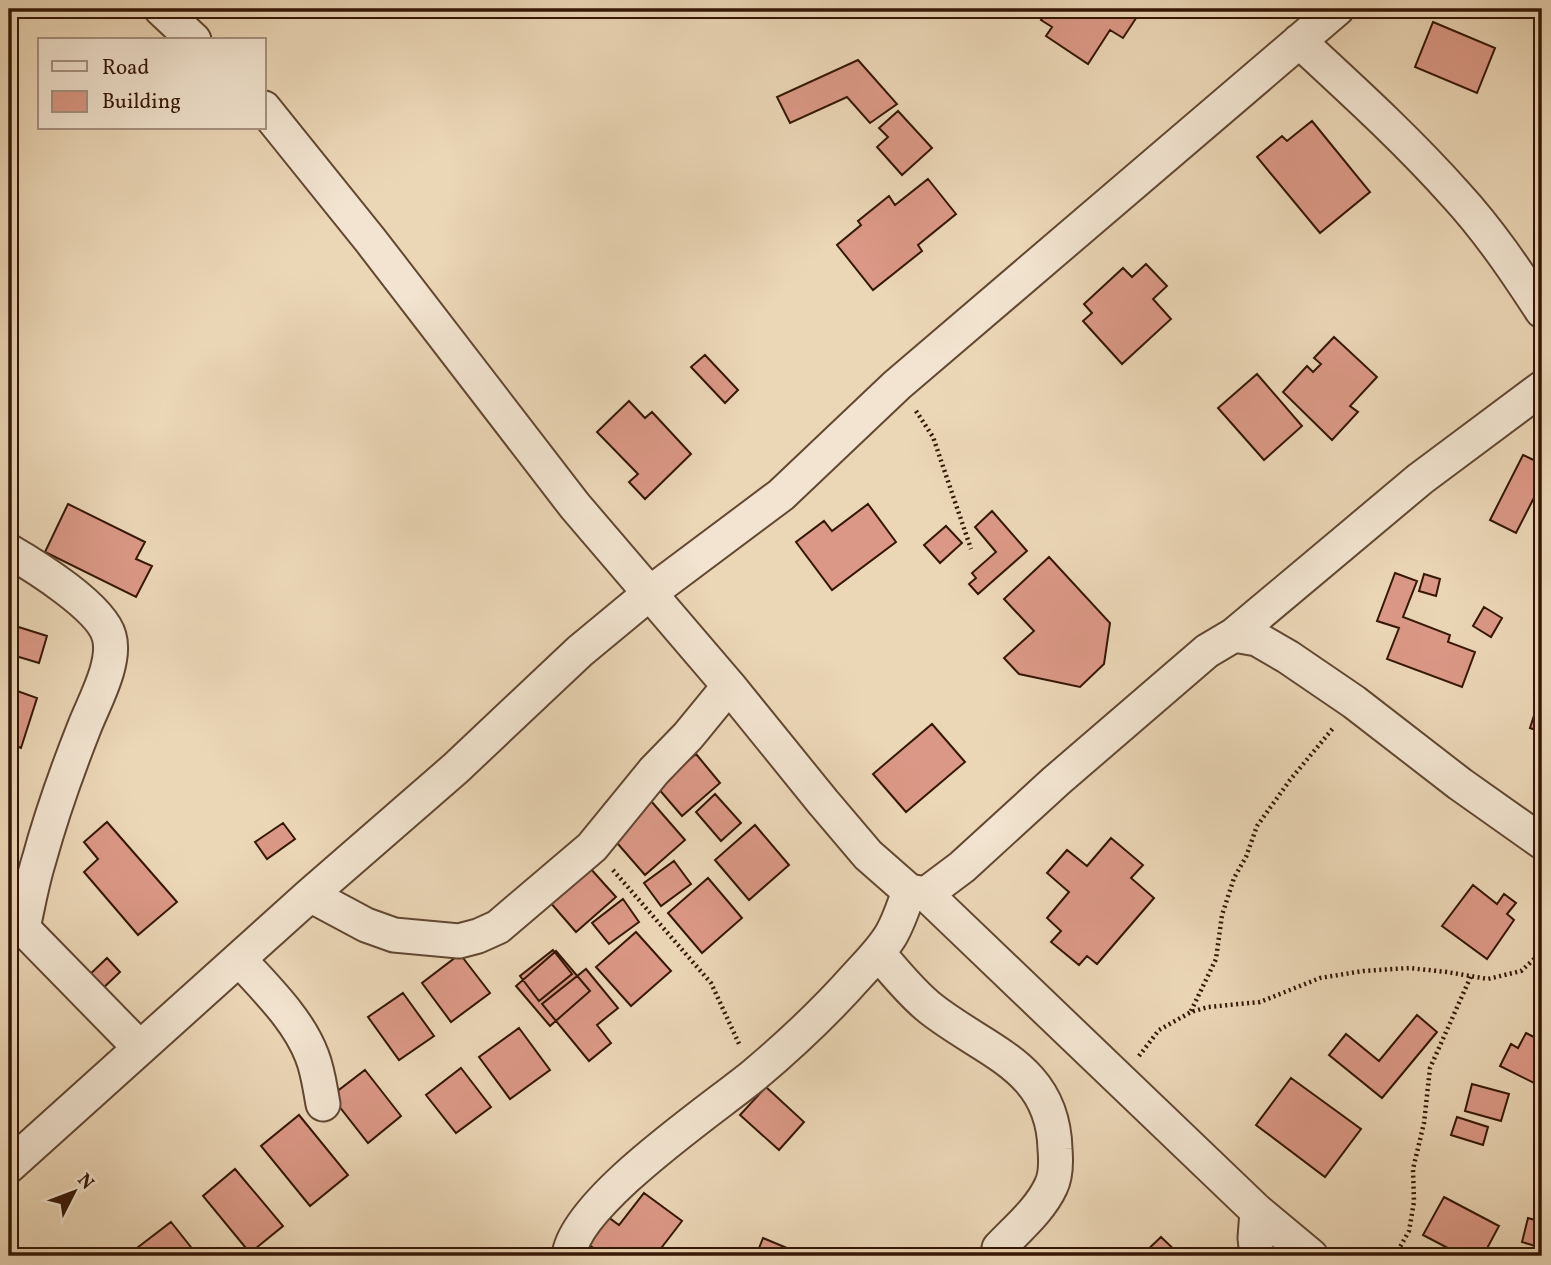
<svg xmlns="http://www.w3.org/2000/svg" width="1551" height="1265" font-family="Vollkorn,serif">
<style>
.building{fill:#db9886;stroke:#351705;stroke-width:2}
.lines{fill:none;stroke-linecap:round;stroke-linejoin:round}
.street-casing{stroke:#624731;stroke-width:37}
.path{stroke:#351705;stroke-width:4.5;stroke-dasharray:2 3.5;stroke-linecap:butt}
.street{stroke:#f2e4d0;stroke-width:33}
</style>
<rect width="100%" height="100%" fill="#ebd6b6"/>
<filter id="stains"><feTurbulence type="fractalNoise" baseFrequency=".00286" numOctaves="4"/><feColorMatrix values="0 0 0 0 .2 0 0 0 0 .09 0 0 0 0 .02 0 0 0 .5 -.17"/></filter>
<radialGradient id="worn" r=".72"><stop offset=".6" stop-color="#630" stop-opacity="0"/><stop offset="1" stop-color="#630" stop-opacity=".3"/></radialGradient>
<!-- building -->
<path class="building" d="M1049,9h93l-19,29 -13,-8 -22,34 -42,-28 6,-9 -11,-7z
M1433,22l62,26 -18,45 -62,-26z
M858,60l39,44 -27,19 -23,-26 -57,26 -13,-26z
M898,111l34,37 -30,27 -25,-28 11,-10 -9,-9z
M1312,121l58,71 -50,41 -63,-76 25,-21 5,5z
M928,179l28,35 -38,31 4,6 -49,39 -36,-45 24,-20 -3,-4 31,-25 6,9z
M1146,264l21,22 -14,13 18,20 -49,45 -39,-43 9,-8 -8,-9 39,-36 9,9z
M1334,337l43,40 -27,29 8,6 -26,28 -49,-48 24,-26 6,6 8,-8 -7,-6z
M705,355l33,35 -13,13 -34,-36z
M1257,374l45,52 -38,34 -46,-52z
M629,401l16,17 7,-6 39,42 -46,45 -16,-17 9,-8 -41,-42z
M1523,455l19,9v18l-26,51 -26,-13z
M68,504l77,38 -9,17 16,7 -16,31 -91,-45z
M868,504l28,38 -64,48 -36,-48 28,-21 8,10z
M992,511l35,40 -49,43 -9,-10 7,-6 -4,-5 24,-21 -21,-25z
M946,526l16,17 -22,20 -16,-18z
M1049,557l61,66 -6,41 -24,23 -61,-13 -15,-16 30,-27 -30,-32z
M1395,573l22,8 -14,36 47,18 -2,7 27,10 -13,35 -75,-28 12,-31 -22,-7z
M1424,574l16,5 -4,17 -17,-5z
M1484,607l18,11 -11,19 -18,-11z
M9,624l38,12 -8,27 -30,-9z
M9,688l28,10 -16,50 -12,-5z
M1538,703l4,1v28l-12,-4z
M932,724l33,38 -59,50 -33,-38z
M696,754l24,29 -38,33 -25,-29z
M715,794l26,29 -20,18 -25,-29z
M651,801l34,39 -40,35 -34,-39z
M107,822l70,80 -39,33 -54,-63 14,-13 -14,-17z
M283,823l12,16 -28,20 -12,-17z
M755,825l34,40 -40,35 -34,-40z
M1111,838l32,27 -12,13 23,20 -57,66 -10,-8 -8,9 -28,-23 10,-11 -14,-13 22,-26 -22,-19 20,-23 20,16z
M581,858l35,39 -40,35 -34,-39z
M674,861l17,23 -30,22 -17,-23z
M708,878l34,40 -40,35 -34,-40z
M1473,885l24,19 7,-10 12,9 -9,11 7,6 -27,39 -45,-33z
M623,899l16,23 -30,22 -17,-21z
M636,932l35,39 -40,35 -35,-39z
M553,950l19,24 -33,27 -19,-25z
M556,951l34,40 -40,35 -34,-40z
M460,954l30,39 -39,29 -29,-39z
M107,958l13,14 -22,21 -13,-14z
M586,969l32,39 -21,17 14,18 -22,18 -47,-57z
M403,993l31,43 -35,24 -31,-43z
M1417,1015l20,17 -55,66 -53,-43 17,-21 33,27z
M519,1028l31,42 -40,29 -31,-42z
M1526,1033l16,8v46l-42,-21 11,-22 7,4z
M461,1068l30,39 -35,26 -30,-38z
M365,1070l36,46 -33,27 -37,-47z
M1291,1078l70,51 -36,48 -69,-52z
M1472,1084l37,10 -8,27 -36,-10z
M766,1087l38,35 -25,28 -39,-35z
M299,1115l49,60 -38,31 -49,-60z
M1457,1117l31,10 -5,18 -32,-10z
M235,1169l48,57 -33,27 -47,-57z
M644,1193l38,28 -27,35h-51l-16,-12 20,-27 11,8z
M1444,1197l55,29 -16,30h-20l-40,-21z
M1528,1218l14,4v26l-20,-6z
M171,1222l27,34h-55l-6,-8z
M1161,1237l20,19h-40z
M763,1238l43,18h-50z"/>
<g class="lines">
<!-- street casing -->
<g class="street-casing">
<path id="street" d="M161,9l33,31
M1299,41c54,50 108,99 157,154 33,36 60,76 86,116
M264,108l107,133 204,265 154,180 94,116 45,53 41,36 17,3 36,-27 94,-86 151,-130 27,-16 23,4 31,18 66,45 106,82 82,58
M9,551c26,15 92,56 100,85 8,27 -16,68 -25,92 -17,43 -33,88 -45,132 -7,22 -11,46 -16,68
M1234,635l186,-156 122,-91
M926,894l331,317 54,45
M310,895l56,30 28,10 65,6 19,-5 20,-9 94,-80 62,-76 34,-35 41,-50
M9,914l131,134
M878,953c16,18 33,40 52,55 55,44 123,58 125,141 1,12 1,27 -4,37 -11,24 -34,43 -52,62
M240,960c26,29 58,59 72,96 6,15 8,32 11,48
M9,1166l301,-271 146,-127 124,-117 70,-58 131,-98 116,-110 440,-376
M569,1256c5,-53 141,-145 184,-180 37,-31 72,-64 104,-100 12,-13 25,-26 34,-41 8,-14 13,-29 18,-44
M1257,1256l-2,-18 2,-27"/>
</g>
<!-- path -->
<path class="path" d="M916,411l17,26 38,112
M613,870l98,113 29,63
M1191,1011l25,-52 6,-44 12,-37 12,-21 11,-31 33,-46 44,-53
M1139,1056l20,-26 32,-18 17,-5 52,-5 60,-24 43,-7 46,-3 38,4 41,7 33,-8 21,-19
M1395,1256l14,-25 5,-29 -1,-33 11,-46 6,-55 41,-92"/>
<!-- street -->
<use href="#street" class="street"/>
</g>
<!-- margin -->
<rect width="1551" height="1265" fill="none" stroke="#ebd6b6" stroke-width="35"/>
<rect x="10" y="10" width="1530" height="1244" fill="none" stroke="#351705" stroke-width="3.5"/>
<rect x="18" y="18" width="1516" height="1230" fill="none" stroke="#351705" stroke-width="2"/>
<!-- legend -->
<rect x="38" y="38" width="228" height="91" fill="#f2e4d0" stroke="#a6927f" stroke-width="2"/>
<rect x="52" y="61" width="35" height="10" fill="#f2e4d0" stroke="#a6927f" stroke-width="2"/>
<text x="102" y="74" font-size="21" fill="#351705">Road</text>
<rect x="52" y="91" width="35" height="21" fill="#db9886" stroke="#a6927f" stroke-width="2"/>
<text x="102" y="108" font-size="21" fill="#351705">Building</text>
<!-- north arrow -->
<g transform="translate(74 1192) rotate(48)" stroke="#f2e4d0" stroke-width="5" paint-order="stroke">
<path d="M0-5L12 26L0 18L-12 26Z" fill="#351705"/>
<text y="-10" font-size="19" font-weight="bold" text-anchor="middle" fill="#351705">N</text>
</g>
<rect width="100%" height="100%" filter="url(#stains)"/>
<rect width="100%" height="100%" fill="url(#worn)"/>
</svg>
